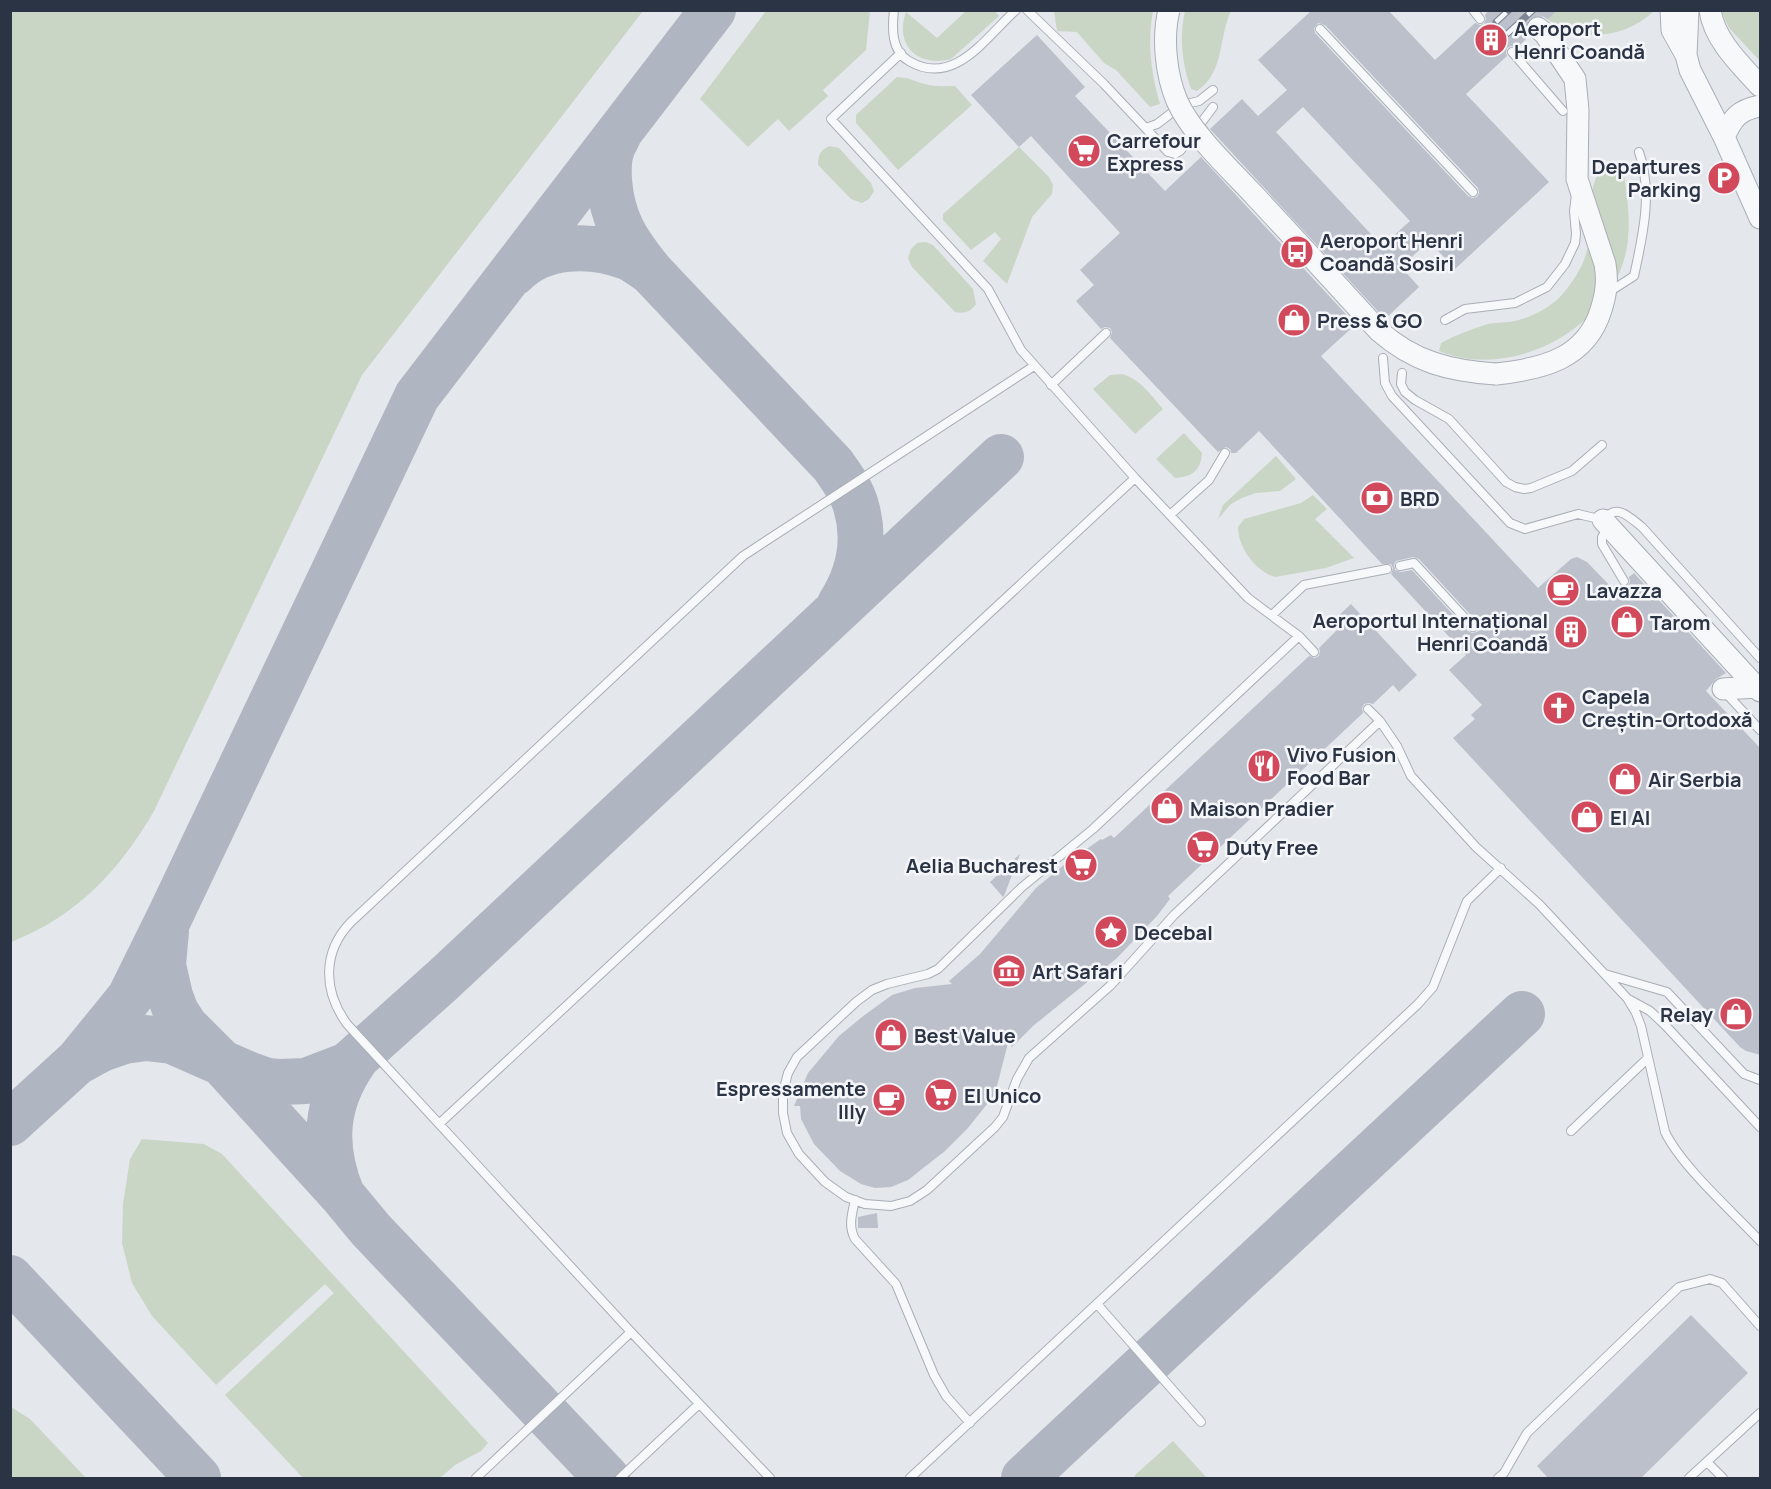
<svg xmlns="http://www.w3.org/2000/svg" width="1771" height="1489" font-family="Manrope,sans-serif">
<style>
.green{fill:#c9d6c5}
.lines{fill:none;stroke-linecap:round;stroke-linejoin:round}
.taxiway{stroke:#b0b6c1;stroke-width:46}
.building{fill:#bbc0ca;fill-rule:evenodd}
.tertiary-tunnel{stroke:#bfc3cb;stroke-width:21;stroke-dasharray:21 10;stroke-linecap:butt}
.service-casing{stroke:#a9aeb7;stroke-width:10}
.tertiary-casing{stroke:#a9aeb7;stroke-width:23}
.service{stroke:#f7f8fa;stroke-width:8}
.tertiary{stroke:#f7f8fa;stroke-width:21}
.rail-casing{stroke:#7d8696;stroke-width:7}
.rail{stroke:#f4f6f9;stroke-width:4.5;stroke-dasharray:14;stroke-linecap:butt}
.tertiary-bridge-casing{stroke:#a9aeb7;stroke-width:23;stroke-linecap:butt}
.tertiary-bridge{stroke:#f7f8fa;stroke-width:21}
.labels{text-anchor:middle;dominant-baseline:central;stroke-width:5;stroke-linejoin:round;paint-order:stroke}
.poi-label{font-size:20px;font-weight:bold;fill:#2b3445;stroke:#f4f6f9;text-anchor:start}
</style>
<rect width="100%" height="100%" fill="#e4e7ec"/>
<!-- green -->
<path class="green" d="M11,10l632,1 -281,364 -208,436c-34,59 -78,106 -143,131z
M967,10l28,1 4,5 -48,43c-33,9 -57,-14 -45,-47l31,26z
M766,11h104l-4,39 -43,40 5,6 -39,35 -11,-12 -30,28 -48,-48z
M1054,11h99c-6,32 -2,62 7,93l-10,3 -34,-37 -12,-7 -27,-31 -20,-1z
M1185,11h46c-13,27 -6,61 -34,80l-6,-2c-9,-26 -12,-51 -6,-78z
M1538,11h116c-33,31 -84,33 -116,0z
M1721,11h39v50l-31,-33z
M897,77c14,1 16,4 28,7 9,3 20,2 30,2l17,19 -74,65 -42,-47v-8z
M830,146l9,2 32,35 3,8 -5,8 -7,4 -11,-4 -33,-34c0,-10 2,-15 12,-19z
M1019,147l30,30 4,8 -1,9 -20,23 -25,67 -24,-23 18,-22 -6,-7 -24,18 -28,-30v-6z
M1610,160l12,5c5,26 9,54 5,82 -13,79 -113,135 -188,104l2,-8c15,-8 30,-14 47,-19 9,-2 18,-1 27,-3 15,-3 34,-13 45,-24 10,-11 22,-28 26,-43 11,-33 -6,-70 24,-94z
M926,242l7,3 40,44 3,15c-6,8 -11,10 -21,8l-43,-45 -4,-9 3,-9 6,-6z
M1122,374c18,5 29,21 41,35l-28,25 -42,-45 17,-14z
M1184,433l18,20c-1,17 -10,24 -27,25l-19,-19z
M1276,456l20,23 -16,12 -24,2 -14,5 -11,6 -13,15 5,-14z
M1313,495l14,14 -12,10 39,39 -28,10 -51,9c-20,-6 -37,-30 -37,-50l6,-8 57,-16z
M142,1139l62,5 18,10 266,289 -7,8 -26,14 -15,13h-137l-78,-83 109,-102 -9,-9 -109,101 -64,-69 -20,-33 -10,-40 1,-39 7,-45z
M11,1407l19,12 56,59h-75z
M1173,1441l34,37h-73l1,-3z"/>
<g class="lines">
<!-- taxiway -->
<path class="taxiway" d="M618,136c-9,14 -10,27 -9,44 3,40 17,61 42,92l182,193c9,13 19,26 23,41 10,34 3,68 -16,98
M514,273c28,-29 76,-30 113,-16 8,3 16,10 24,15
M166,931l-3,34 7,31 6,16 9,14 37,37 28,12 17,6 12,1 27,-1 42,-16 95,-85 558,-523
M79,1061l22,-12 23,-8 22,-3 26,3 50,22 120,132 29,35 236,248
M10,1123l68,-62 40,-49 12,-15 40,-81 247,-520 296,-386
M342,1195c-20,-49 -17,-92 13,-135
M10,1278l188,200
M1024,1478l498,-464"/>
</g>
<!-- building -->
<path class="building" d="M1312,10h76l47,50 40,-37 5,2 4,-1 2,-5 -1,-4 4,-5h68l-9,9 -8,-4 -11,4 -4,7 4,10 -12,12 -6,-2 -4,2 -1,5 1,3 -41,38 83,88 -94,87 -26,-28 -28,26 18,20 -34,32 -175,-190 32,-30 16,17 29,-26 -29,-30zM1318,23l7,2 153,163 1,5 -2,4 -5,1 -4,-2 -153,-163 -1,-5zM1303,107l107,114 -28,25 -106,-114z
M1037,35l48,52 -10,9 90,95 36,-34 153,166 2,1 -35,32 217,232 33,-29 6,-2 10,5 27,28 6,-5 3,2 5,-1 2,-4 -1,-5 5,-4 92,100 -10,6 -10,12 55,58v306l-15,-4 -6,-4 -287,-309 22,-19 -4,-4 11,-10 -33,-35 17,-15 -75,-81 2,-6 -2,-4h-9l-123,-133 -23,22h-5l-1,-4 -4,-2 -8,5 -108,-114 2,-6 -2,-4 -5,-1 -4,2 -25,-28 18,-16 -14,-15 40,-37 -89,-97 -12,11 -48,-52zM1413,557l6,2 59,64 1,5 -2,4 -5,1 -4,-2 -56,-61 -11,2 -6,-2 -1,-5 2,-4z
M1351,604l66,71 -18,17 -6,-7 -20,19 -4,-1 -5,1 -2,4 1,5 -195,183 2,3 -13,17 -40,42 -84,68 -21,21 -4,-4 -13,51 -27,34 -23,23 -37,29 -17,7 -16,1 -14,-4 -21,-13 -26,-27 -13,-25 -1,-13h-6l14,-33 31,-37 23,-19 30,-22 23,-7 37,-4 -3,-3 31,-27 56,-66 29,-24 36,-25 1,1 9,-5 3,3 195,-182 6,2 4,-2 1,-5 -1,-3 20,-20 -6,-7z
M1020,854l-16,42 -1,1 -13,-15z
M877,1213l1,15h-20v-11z
M1691,1315l57,58 -108,106h-91l-12,-13z"/>
<g class="lines">
<!-- tertiary-tunnel -->
<path class="tertiary-tunnel" d="M1522,10l16,18"/>
<!-- service casing -->
<g class="service-casing">
<path id="service" d="M894,10c-2,18 -3,41 15,51 45,27 77,-24 107,-51
M1027,10l77,74 64,68 7,2 5,-3 33,-44
M1473,10l7,9
M1320,29l153,163
M1512,52l51,59
M901,53l-70,66 157,170 33,61 114,128 113,120 51,38 15,16
M1146,128l11,-4 25,-19 17,-4 14,-11
M1609,292l25,-16c9,-41 19,-84 5,-124
M1445,320l20,-11 50,-6 32,-16 18,-23 10,-21 1,-9 -2,-23 2,-17
M1383,358l2,25 7,13 118,127 15,6 53,-15 25,6c14,-17 25,-4 39,7l118,131
M1402,373l-1,11 4,8 10,8 34,19 57,63 9,5 9,2 7,-1 41,-17 30,-26
M1051,385l55,-52
M1170,515l39,-35 16,-27
M1609,527l-7,10v7l22,37
M1400,566l14,-3 59,64
M1272,615l32,-30 83,-16
M1299,636l-206,193 -71,58 -84,82 -10,5 -41,10 -15,6 -16,12 -59,55 -9,16 -5,19v21l4,20 12,21 26,28 21,15 19,7 26,2 19,-5 17,-11 68,-63 8,-10 14,-38 12,-21 82,-73 63,-70 206,-194
M1724,691l36,39
M1368,709l12,12 17,25 14,30 65,71 63,57 88,94 9,15 5,13 24,106c17,35 67,79 95,109
M1605,974l62,18 77,82 16,6
M1630,1000l20,11 15,14 95,102
M439,1124l696,-646
M1571,1131l77,-73
M855,1200c-3,14 -7,26 0,39l41,45 38,91 12,21 24,27
M1097,1304l104,118
M1707,1462l16,16
M476,1478l155,-146
M620,1478l79,-74
M770,1478l-139,-146 -284,-308c-24,-33 -25,-72 4,-102l392,-366 291,-190
M910,1478l508,-474 15,-17 34,-86 34,-33
M1498,1478l6,-5 23,-40 152,-146 31,-8 12,4 38,43
M1689,1478l71,-65"/>
</g>
<!-- tertiary casing -->
<g class="tertiary-casing">
<path id="tertiary" d="M1671,10l1,20 14,25 4,15 34,67 36,81
M1710,10c4,30 31,55 50,76
M1686,55l2,-45
M1724,137c9,-20 15,-27 36,-31
M1496,374c46,-5 90,-15 105,-64 5,-16 7,-29 4,-46l-28,-85 1,-69 -3,-31 -30,-45 -7,-6
M1603,520l157,171
M1723,689l34,-2"/>
</g>
<!-- service -->
<use href="#service" class="service"/>
<!-- tertiary -->
<use href="#tertiary" class="tertiary"/>
<!-- rail casing -->
<g class="rail-casing">
<path id="rail" d="M1496,22l13,-12
M1507,34l26,-24"/>
</g>
<!-- rail -->
<use href="#rail" class="rail"/>
<!-- tertiary-bridge casing -->
<g class="tertiary-bridge-casing">
<path id="tertiary-bridge" d="M1169,10c-7,28 -3,65 8,91 14,32 53,68 78,95 42,45 83,90 124,135 35,31 71,40 117,43"/>
</g>
<!-- tertiary-bridge -->
<use href="#tertiary-bridge" class="tertiary-bridge"/>
</g>
<!-- icons -->
<defs>
<g id="building-disc" transform="scale(1.725)"><circle r="9.5" fill="#d1495b" stroke="#f4f6f9"/><path d="M-4-6H4V6H1V3H-1V6H-4ZM-2.5-4.3h1.7v1.8h-1.7ZM.8-4.3h1.7v1.8H.8ZM-2.5-1h1.7V.8h-1.7ZM.8-1h1.7V.8H.8Z" fill="#fff"/></g>
<g id="supermarket-disc" transform="scale(1.725)"><circle r="9.5" fill="#d1495b" stroke="#f4f6f9"/><path d="M-6-5.5h2.5l.6 2H6L4.5 2H-2.5L-4.4-4H-6ZM-1.5 3.2a1.3 1.3 0 1 0 .1 0ZM3 3.2a1.3 1.3 0 1 0 .1 0Z" fill="#fff"/></g>
<g id="parking-disc" transform="scale(1.725)"><circle r="9.5" fill="#d1495b" stroke="#f4f6f9"/><path d="M-3.5-5.5H1a3.5 3.5 0 0 1 0 7H-1V5.5H-3.5ZM-1-3.4V-.6H.8a1.4 1.4 0 0 0 0-2.8Z" fill="#fff"/></g>
<g id="bus-disc" transform="scale(1.725)"><circle r="9.5" fill="#d1495b" stroke="#f4f6f9"/><path d="M-5-6H5V4H4V6H2V4H-2V6H-4V4H-5ZM-3.5-4V0h7V-4ZM-3.5 1.2v1.5H-2V1.2ZM2 1.2v1.5H3.5V1.2Z" fill="#fff"/></g>
<g id="shop-disc" transform="scale(1.725)"><circle r="9.5" fill="#d1495b" stroke="#f4f6f9"/><path d="M-5-2.5h2.3a2.7 3.5 0 0 1 5.4 0H5L5.5 6h-11ZM-1.5-2.5h3a1.5 2.3 0 0 0-3 0Z" fill="#fff"/></g>
<g id="bank-disc" transform="scale(1.725)"><circle r="9.5" fill="#d1495b" stroke="#f4f6f9"/><path d="M-6-4H6V4H-6ZM0-2.3a2.3 2.3 0 1 0 0 4.6a2.3 2.3 0 1 0 0-4.6Z" fill="#fff"/></g>
<g id="cafe-disc" transform="scale(1.725)"><circle r="9.5" fill="#d1495b" stroke="#f4f6f9"/><path d="M-5.5-4.5H6V0H3Q3 3.5 0 3.5H-2.5Q-5.5 3.5-5.5 0ZM3-3.2v2h1.7v-2ZM-6 4.5H4V6H-6Z" fill="#fff"/></g>
<g id="church-disc" transform="scale(1.725)"><circle r="9.5" fill="#d1495b" stroke="#f4f6f9"/><path d="M-1.2-6h2.4v3.5h3.3v2.4h-3.3V6h-2.4V-.1h-3.3v-2.4h3.3Z" fill="#fff"/></g>
<g id="restaurant-disc" transform="scale(1.725)"><circle r="9.5" fill="#d1495b" stroke="#f4f6f9"/><path d="M-5-6h1v4h1v-4h1v4h1v-4h1v5L-1.5 .5V6h-2V.5L-5-1ZM5-6V6H3V1.5H1.5Q1.5-4 5-6Z" fill="#fff"/></g>
<g id="sight-disc" transform="scale(1.725)"><circle r="9.5" fill="#d1495b" stroke="#f4f6f9"/><path d="M0-6L1.8-2.2L6-1.7L2.9 1.2L3.7 5.4L0 3.3L-3.7 5.4L-2.9 1.2L-6-1.7L-1.8-2.2Z" fill="#fff"/></g>
<g id="museum-disc" transform="scale(1.725)"><circle r="9.5" fill="#d1495b" stroke="#f4f6f9"/><path d="M0-6L6-3V-2H-6V-3ZM-5-1h2V3h-2ZM-1-1h2V3h-2ZM3-1h2V3H3ZM-6 4H6V6H-6Z" fill="#fff"/></g>
</defs>
<g fill-rule="evenodd">
<use href="#building-disc" x="1491" y="40"/>
<use href="#supermarket-disc" x="1084" y="151"/>
<use href="#parking-disc" x="1724" y="178"/>
<use href="#bus-disc" x="1297" y="252"/>
<use href="#shop-disc" x="1294" y="320"/>
<use href="#bank-disc" x="1377" y="498"/>
<use href="#cafe-disc" x="1563" y="590"/>
<use href="#shop-disc" x="1627" y="622"/>
<use href="#building-disc" x="1571" y="632"/>
<use href="#church-disc" x="1559" y="708"/>
<use href="#restaurant-disc" x="1264" y="766"/>
<use href="#shop-disc" x="1625" y="779"/>
<use href="#shop-disc" x="1167" y="808"/>
<use href="#shop-disc" x="1587" y="817"/>
<use href="#supermarket-disc" x="1203" y="847"/>
<use href="#supermarket-disc" x="1081" y="865"/>
<use href="#sight-disc" x="1111" y="932"/>
<use href="#museum-disc" x="1009" y="971"/>
<use href="#shop-disc" x="1736" y="1014"/>
<use href="#shop-disc" x="891" y="1035"/>
<use href="#supermarket-disc" x="941" y="1095"/>
<use href="#cafe-disc" x="889" y="1100"/>
</g>
<g class="labels">
<!-- poi labels -->
<g class="poi-label">
<text x="1514" y="28">Aeroport<tspan x="1514" dy="23">Henri Coandă</tspan></text>
<text x="1107" y="140">Carrefour<tspan x="1107" dy="23">Express</tspan></text>
<text x="1701" y="166" text-anchor="end">Departures<tspan x="1701" dy="23">Parking</tspan></text>
<text x="1320" y="240">Aeroport Henri<tspan x="1320" dy="23">Coandă Sosiri</tspan></text>
<text x="1317" y="320">Press &amp; GO</text>
<text x="1400" y="498">BRD</text>
<text x="1586" y="590">Lavazza</text>
<text x="1548" y="620" text-anchor="end">Aeroportul Internațional<tspan x="1548" dy="23">Henri Coandă</tspan></text>
<text x="1650" y="622">Tarom</text>
<text x="1582" y="696">Capela<tspan x="1582" dy="23">Creștin-Ortodoxă</tspan></text>
<text x="1287" y="754">Vivo Fusion<tspan x="1287" dy="23">Food Bar</tspan></text>
<text x="1648" y="779">Air Serbia</text>
<text x="1190" y="808">Maison Pradier</text>
<text x="1610" y="817">El Al</text>
<text x="1226" y="847">Duty Free</text>
<text x="1058" y="865" text-anchor="end">Aelia Bucharest</text>
<text x="1134" y="932">Decebal</text>
<text x="1032" y="971">Art Safari</text>
<text x="1713" y="1014" text-anchor="end">Relay</text>
<text x="914" y="1035">Best Value</text>
<text x="866" y="1088" text-anchor="end">Espressamente<tspan x="866" dy="23">Illy</tspan></text>
<text x="964" y="1095">El Unico</text>
</g>
</g>
<!-- border -->
<rect width="1771" height="1489" fill="none" stroke="#2b3445" stroke-width="24"/>
</svg>
